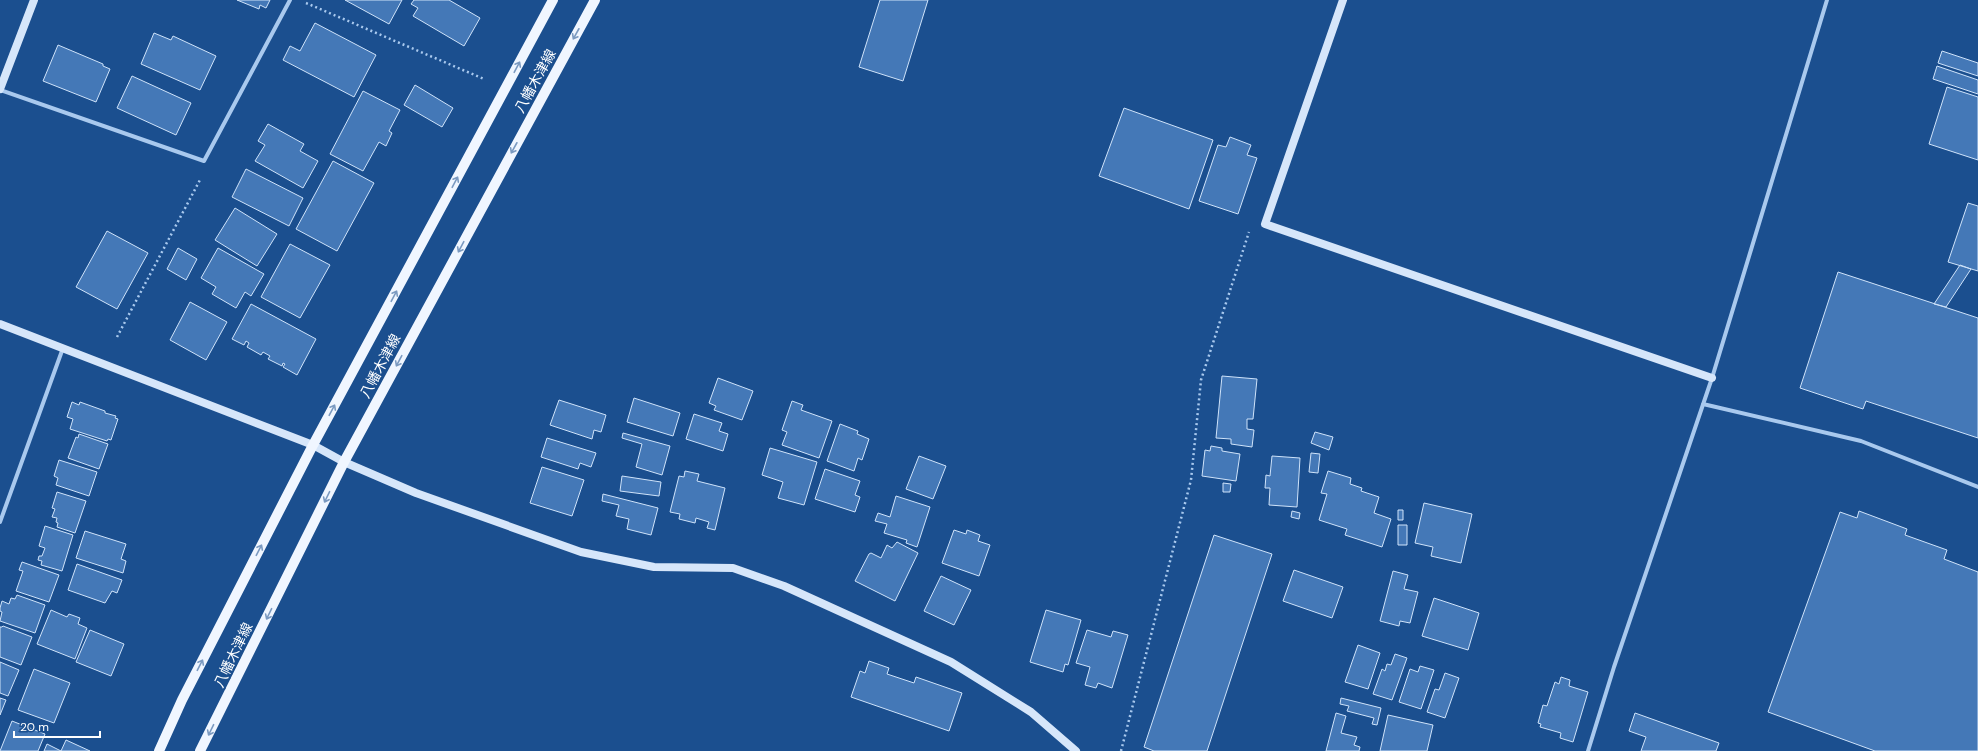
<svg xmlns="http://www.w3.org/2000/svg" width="1978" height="751" font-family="'DM Sans','Noto Sans JP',sans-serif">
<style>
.building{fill:#4478b7;stroke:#cfe3fa}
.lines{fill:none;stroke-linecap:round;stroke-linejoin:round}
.path{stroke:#a9c9ee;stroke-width:2.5;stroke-dasharray:2 3;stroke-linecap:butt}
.street{stroke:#a9c9ee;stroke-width:4}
.secondary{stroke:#d6e6fa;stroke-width:8}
.primary{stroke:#f0f6ff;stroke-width:10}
.oneway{stroke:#7b9ac1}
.labels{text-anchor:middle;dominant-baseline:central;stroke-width:3.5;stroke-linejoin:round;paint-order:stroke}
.street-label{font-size:14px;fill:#fff;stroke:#1b4f8f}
</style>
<rect width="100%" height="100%" fill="#1b4f8f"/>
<!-- building -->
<path class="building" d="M237,0h33l-4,8 -6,-3 -1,4z
M345,0h57l-13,24z
M414,0h35l31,18 -16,28 -51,-30 5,-8 -7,-4z
M880,0h48l-25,81 -44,-14z
M315,23l61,32 -22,42 -71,-37 7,-14 10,5z
M154,33l17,7 2,-4 43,20 -16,34 -59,-26z
M58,45l45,19v2l7,3 -14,33 -53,-21z
M1942,51l36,12v13l-40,-13z
M1937,66l41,14v14l-45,-15z
M132,76l59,27 -15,32 -59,-27z
M415,85l38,23 -11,19 -38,-22z
M1947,87l31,10v63l-49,-16z
M363,91l37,19 -11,21 3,2 -6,13 -7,-4 -16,29 -33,-17z
M1124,108l89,32 -24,69 -90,-33z
M268,124l36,20 -4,7 18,10 -15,27 -48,-27 10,-16 -7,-4z
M1230,137l21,8 -4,10 10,3 -19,56 -39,-13 19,-56 8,2z
M333,161l41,22 -37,68 -41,-22z
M246,169l57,29 -14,28 -57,-29z
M1968,203l10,3v65l-30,-9z
M235,208l42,26 -20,32 -42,-26z
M107,231l41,22 -31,56 -41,-22z
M290,244l40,21 -30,53 -39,-21z
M178,248l19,11 -11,21 -19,-11z
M218,248l46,26 -13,22 -6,-4 -9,16 -24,-14 4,-7 -15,-9z
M1960,265l11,4 -25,38 -12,-3z
M1838,272l140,46v120l-112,-37 -3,8 -63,-21z
M190,302l37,20 -21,38 -36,-20z
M251,304l65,35 -19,36 -14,-8 2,-3 -2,-1 -1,3 -14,-7 2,-3 -7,-4 -2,3 -14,-8 2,-4 -3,-2 -2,4 -12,-6z
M1222,376l35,3 -4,40h-6v10l7,1 -2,17 -21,-3v-5l-15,-1z
M718,378l35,13 -11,29 -28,-10 2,-4 -7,-3z
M634,398l46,15 -7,23 -46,-14z
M559,400l47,15 -5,17 -7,-2 -2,9 -42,-14z
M792,401l11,4 -2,5 31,11 -13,37 -37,-13 5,-13 -5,-2z
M72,402l7,3 1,-3 25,9v2l11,3 -1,2 3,1 -7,21 -3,-1 -1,2 -37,-12 3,-10 -6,-2z
M694,414l28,9 -3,8 9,3 -5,17 -37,-12z
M840,424l18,7 -1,3 12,5 -7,21 -4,-2 -4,13 -27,-10z
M1315,432l18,5 -4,13 -18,-7z
M623,433l47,13 -8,29 -26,-8 6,-23 -20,-6z
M79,434l29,10 -9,25 -31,-11 8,-21 2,1z
M547,438l49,15 -5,14 -11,-4 -2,6 -37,-12z
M1211,446l11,2v3l18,3 -4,27 -34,-5 3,-26 5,1z
M770,448l47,14 -13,43 -26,-7 5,-16 -21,-7z
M1311,453l9,1 -2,19 -9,-1z
M919,456l27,10 -13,33 -27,-10z
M1272,456l28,2 -3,49 -28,-2 1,-17h-5l1,-13 4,1z
M59,460l38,12 -8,24 -33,-11 2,-7 -4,-2z
M542,467l42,13 -12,36 -42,-13z
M825,469l35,12 -5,14 5,2 -5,15 -40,-13z
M685,471l14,3 -2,7 28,7 -10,42 -8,-2 2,-6 -13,-4 -1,5 -16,-4 1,-5 -10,-2 9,-36 5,1z
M1328,471l23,7 -1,6 12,4 -1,3 18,6 -5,16 17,6 -9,28 -37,-12 2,-6 -28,-9 8,-26 -6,-1z
M622,476l39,6 -2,14 -39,-5z
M1223,483l8,1 -1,8h-7z
M57,492l29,9 -11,32 -18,-6 1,-4 -2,-1 1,-4 -5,-1 3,-8 -3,-1z
M603,494l55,14 -7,27 -24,-6 2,-10 -13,-3 3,-11 -17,-4z
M896,496l34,11 -13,40 -11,-4 1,-3 -23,-7 3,-9 -12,-3 3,-8 12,4z
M1424,503l48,11 -11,49 -30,-7 2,-9 -18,-4z
M1398,510h5v10h-5z
M1292,511l8,2 -1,6 -8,-2z
M1859,511l48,18 -2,6 42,15 -3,9 34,13v179h-103l-107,-39 72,-200 17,6z
M1398,525h9v20h-9z
M45,526l28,9 -11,36 -21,-6 1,-4 -4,-1 1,-4h3l3,-8 -6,-2z
M954,530l12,4 1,-4 13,5 -2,6 12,4 -11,31 -37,-13z
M85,531l41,13 -5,15 5,2 -3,12 -47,-15z
M1214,535l58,19 -65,197h-53l-10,-4z
M897,542l21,11 -23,48 -40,-20 14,-27 2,-1 10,5 6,-13 5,3z
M22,562l37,13 -10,27 -33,-11 7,-20 -4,-1z
M77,564l45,16 -5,13 -5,-2 -7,12 -37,-13z
M1294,570l49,17 -11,31 -49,-17z
M1393,571l15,4 -4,14 14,3 -8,31 -10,-2 -1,5 -19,-5z
M941,576l30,14 -17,35 -30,-14z
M17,595l28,10 -10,28 -35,-12 2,-9 -2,-1v-3l2,-7 7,3 2,-6 4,1z
M1434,598l45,15 -11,37 -46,-14z
M51,610l16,7 2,-3 11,4 -2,6 9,4 -12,31 -38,-15z
M1046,610l35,10 -13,45 -3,-1 -2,8 -33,-10z
M3,626l29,11 -11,28 -21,-8v-30h2z
M90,630l34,14 -13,32 -35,-14z
M1087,630l24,7 2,-6 15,4 -16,53 -14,-5 -2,5 -11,-3 5,-18 -14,-4z
M1358,645l22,8 -12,36 -23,-7z
M1395,654l12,4 -15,42 -19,-6 9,-25 3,2 2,-7 4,1z
M869,661l20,7 -2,6 27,9 2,-6 46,16 -13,38 -98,-34 9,-26 5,2z
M0,662l19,8 -11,26 -8,-3z
M1420,666l14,4 -13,39 -22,-7 11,-33 8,3z
M34,669l36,14 -16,40 -36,-13z
M1445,673l14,5 -14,40 -18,-6 8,-23 4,1z
M1561,677l9,3 -1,6 19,6 -15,50 -13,-4 1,-5 -21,-6 1,-3 -3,-1 5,-18 4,1 8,-24 4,2z
M0,698l6,2 -6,15z
M1341,698l40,10 -4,17 -5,-1 2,-6 -27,-7 2,-5 -9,-2z
M1336,713l10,3 -5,17 16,4 -3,8 6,2 -1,4h-33z
M1635,713l84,30 -3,8h-75l5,-14 -17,-6z
M1388,715l45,10 -6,26h-47z
M12,721l33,13 -7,17h-38z
M66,740l24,11h-29z
M47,744l14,7h-17z"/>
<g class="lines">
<!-- path -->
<path class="path" d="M306,3l178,76
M117,337l84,-159
M1121,751l70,-271 10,-100 48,-148"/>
<!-- street -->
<path class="street" d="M0,90l204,71 86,-161
M1703,404l158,37 117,46
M0,522l63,-174
M1588,751l26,-84 98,-289 115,-378"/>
<!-- secondary -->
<path class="secondary" d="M1343,0l-78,224 447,154
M0,89l34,-89
M0,324l313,121 31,17 72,31 165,59 73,15 79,1 51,18 167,76 80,50 45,39"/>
<!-- primary -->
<path class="primary" d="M159,751l23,-51 131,-255 240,-445
M200,751l144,-289 251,-462"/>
</g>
<!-- one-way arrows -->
<defs><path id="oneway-shaft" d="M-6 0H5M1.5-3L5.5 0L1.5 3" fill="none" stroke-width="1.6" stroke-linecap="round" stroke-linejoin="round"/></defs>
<g class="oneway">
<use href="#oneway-shaft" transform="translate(576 34) rotate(119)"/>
<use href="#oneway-shaft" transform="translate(517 67) rotate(-62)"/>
<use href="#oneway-shaft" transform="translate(514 148) rotate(119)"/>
<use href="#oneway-shaft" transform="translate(455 182) rotate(-62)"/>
<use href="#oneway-shaft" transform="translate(461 247) rotate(118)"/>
<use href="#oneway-shaft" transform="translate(394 296) rotate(-62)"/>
<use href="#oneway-shaft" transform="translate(399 361) rotate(118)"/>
<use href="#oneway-shaft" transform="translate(332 410) rotate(-62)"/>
<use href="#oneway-shaft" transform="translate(327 497) rotate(116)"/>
<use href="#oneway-shaft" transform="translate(259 550) rotate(-63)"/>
<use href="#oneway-shaft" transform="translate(269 614) rotate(116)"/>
<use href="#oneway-shaft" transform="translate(200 665) rotate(-63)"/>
<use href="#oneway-shaft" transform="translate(211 730) rotate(116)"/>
</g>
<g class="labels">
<!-- street labels -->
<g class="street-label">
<text transform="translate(535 81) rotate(-61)">八幡木津線</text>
<text transform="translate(380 366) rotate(-62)">八幡木津線</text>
<text transform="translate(233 655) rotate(-64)">八幡木津線</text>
</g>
</g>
<!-- scale -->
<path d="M14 731v6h86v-6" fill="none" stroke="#ffffff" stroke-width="2"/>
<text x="20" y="731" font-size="12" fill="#ffffff" stroke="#1b4f8f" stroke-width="3" paint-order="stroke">20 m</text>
</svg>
